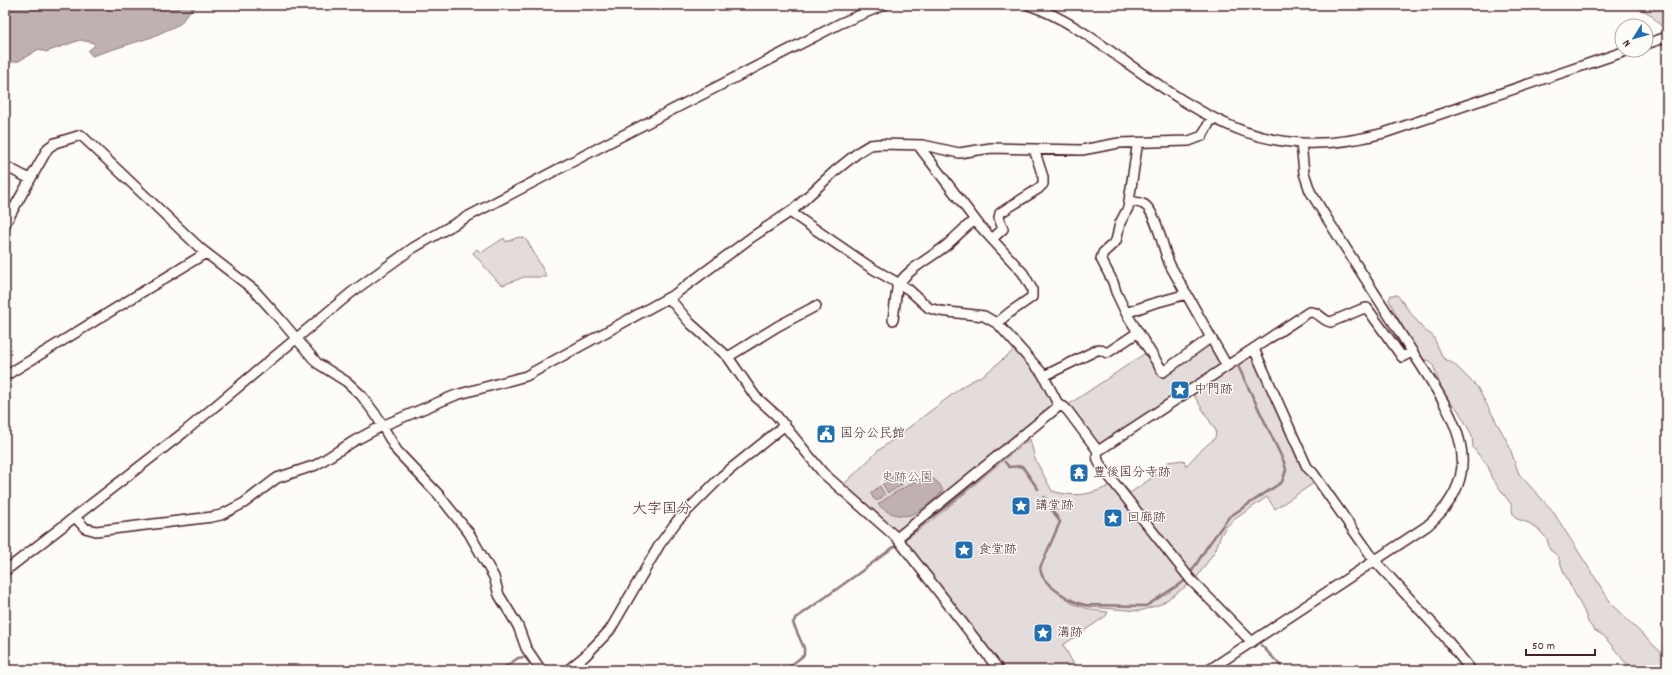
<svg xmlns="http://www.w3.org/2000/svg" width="1672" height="675" font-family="Dekko,'Klee One',sans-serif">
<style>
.green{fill:#e3dcda;stroke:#967e82}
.water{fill:#c0b1b1;stroke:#91777b}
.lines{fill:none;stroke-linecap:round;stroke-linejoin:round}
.stream{stroke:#91777b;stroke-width:2.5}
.minor-casing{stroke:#4a1f2b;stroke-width:12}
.minor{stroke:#fdfcf7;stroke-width:9}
.labels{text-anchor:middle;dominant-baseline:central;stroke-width:3;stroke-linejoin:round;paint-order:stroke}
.poi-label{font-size:13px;fill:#4a1f2b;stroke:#fdfcf7;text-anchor:start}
.park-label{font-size:13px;fill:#704e57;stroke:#fdfcf7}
.quarter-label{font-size:15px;fill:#4a1f2b;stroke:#fdfcf7}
</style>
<rect width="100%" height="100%" fill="#fdfcf7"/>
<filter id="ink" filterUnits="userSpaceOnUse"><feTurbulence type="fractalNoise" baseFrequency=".025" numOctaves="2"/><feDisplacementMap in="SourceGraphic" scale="8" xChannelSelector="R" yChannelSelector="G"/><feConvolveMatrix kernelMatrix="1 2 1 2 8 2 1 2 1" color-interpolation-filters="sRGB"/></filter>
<g filter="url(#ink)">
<!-- green -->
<path class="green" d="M1632,5h35v19l-6,2 -11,-12z
M519,237l5,1 4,4 19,35h-23l-21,8 -5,-3 -25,-29 4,-4 4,4 23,-15 2,4z
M1391,295h6l26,34 10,7 10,22 11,6 23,23 31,56 11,31 33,36 61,96 54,52v12h-32l-11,-9 -20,-25 -10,-6 -6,-8 -4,-11 -20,-38 -6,-17 -8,-6 -3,-11 -8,-9 -10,-7 -12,-4 -4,-5 -2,-10 -20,-27 -3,-11 -15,-18 -1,-13 -14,-25 -9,-9 -7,-11 -9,-25 -3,-4 -8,-2 -9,-11 -24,-48z
M1210,340l14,25 -126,81 -30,-41 79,-53 16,22z
M1014,350c21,11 29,35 40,54l-156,131 -55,-50 36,-35 87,-66 19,-10z
M1252,356l4,1 61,124 -42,28 -8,-12 -32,22 -9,8 -5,8 -6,16 -20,29 -34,24 -21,7 -51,-4 -19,-6 1,2 21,7 16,2 -2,4 -43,29 14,25h-72l-84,-105 -17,-25c45,-29 83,-69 126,-101l5,20 17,32c28,8 43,2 68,-10l10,12 29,-20 9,-11 16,-2 2,6 13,-14 16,-14 1,-7 -23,-37z"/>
<!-- water -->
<path class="water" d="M5,5h193l-9,7 -9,12 -28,13 -60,19 -4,-5 7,-6 -1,-2 -14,-3 -34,12 -7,-3 -20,12 -12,2 -2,-1z
M895,475l6,5 1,5 -14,8 -6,-10z
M924,477c9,-1 16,6 19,14 -7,7 -24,22 -33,24 -10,3 -26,-3 -32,-11l16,-11z
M880,486l5,9 -8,6 -4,-3 -2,-5z"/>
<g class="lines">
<!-- stream -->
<path class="stream" d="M1005,462l4,5 13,-1 16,23
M1044,497l16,25 -20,46c1,3 1,7 3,9 6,11 30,26 42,28l61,1 40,-26
M904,539l55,-43 45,-40
M1191,575l-1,-1 17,-27 22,-30 53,-35 4,-12 -2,-8 -46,-96
M1261,645l20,21
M501,670l17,-12 7,-1 9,11
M785,670l19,-15v-7l-11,-25 2,-4 64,-46 36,-27"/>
<!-- minor casing -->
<g class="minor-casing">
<path id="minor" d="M1029,5c34,12 62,32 91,53 90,63 148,106 264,75l245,-83
M1646,44l21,-7
M918,145l61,80 44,48 9,16v8l-23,16 -12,10
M1137,147l-9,61 -8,15 -4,18 -13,12 -2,6 12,23 3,10 10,21 37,59 47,-34
M5,166l25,13
M1129,201c5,1 11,1 16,4 12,9 18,45 25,60l57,101
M790,212l80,55 38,22 21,19 11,3 44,5 14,8 44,49 17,33
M5,224l43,-76 7,-5 26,-8 120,114 53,41 26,29 37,44 30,19 14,13 15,20 21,36 41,43 31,39 25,44 5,18 19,31 8,22 15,22
M992,239l11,-10 -4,-11 1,-5 38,-24 5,-5v-7l-9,-28
M669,298l21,25 38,34 27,39 21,19 47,58 74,65 102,132
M1126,313l25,-9 36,-10
M893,320l4,-32c7,-18 38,-32 52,-45 9,-8 16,-16 26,-23
M1254,349l53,118 6,6 62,88 68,74 28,35
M728,357l50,-31 38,-20
M5,376l201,-123
M1044,376l55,-27 8,4 30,-20
M1059,406l5,1 4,4 30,40c-3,10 4,16 10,24l83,105 61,62
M1098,451l211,-139c10,-1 13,9 22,10l31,-13 5,-1 35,49 10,-5
M75,517l10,11 11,3 116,-14 9,-2 23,-12 33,-25 39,-13 38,-24 28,-15 74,-31 70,-19 149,-82 77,-57 41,-27 42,-39 25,-20 10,-6 9,-1 44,1 36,8 32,-5 91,2 37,-7 70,-2 13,-5 10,-18
M897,538l162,-132
M5,571l178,-138 169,-141 61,-44 52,-30 141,-74 235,-121 43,-18
M568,670l17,-14 25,-26 50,-86 17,-23 45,-45 63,-51
M1209,670l218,-144c21,-18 37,-41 35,-70 -2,-37 -36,-82 -56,-114 -32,-50 -65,-100 -96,-151l-6,-18 -3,-30"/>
</g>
<!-- minor -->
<use href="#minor" class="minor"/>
</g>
</g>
<!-- icons -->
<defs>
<g id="sight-square" transform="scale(1)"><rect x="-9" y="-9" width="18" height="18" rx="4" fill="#1f6fb2" stroke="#fdfcf7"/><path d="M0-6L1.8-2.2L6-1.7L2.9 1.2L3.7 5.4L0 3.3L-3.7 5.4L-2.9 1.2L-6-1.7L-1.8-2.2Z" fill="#fff"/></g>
<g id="civic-square" transform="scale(1)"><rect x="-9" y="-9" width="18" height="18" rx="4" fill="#1f6fb2" stroke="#fdfcf7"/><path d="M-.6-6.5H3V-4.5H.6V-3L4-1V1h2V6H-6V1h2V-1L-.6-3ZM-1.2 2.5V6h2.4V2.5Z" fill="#fff"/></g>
<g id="temple-square" transform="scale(1)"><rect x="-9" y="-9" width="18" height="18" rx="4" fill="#1f6fb2" stroke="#fdfcf7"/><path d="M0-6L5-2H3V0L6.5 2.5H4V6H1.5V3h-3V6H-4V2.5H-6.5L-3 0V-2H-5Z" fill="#fff"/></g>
</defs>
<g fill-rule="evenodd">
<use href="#sight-square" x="1180" y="390"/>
<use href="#civic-square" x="826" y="434"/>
<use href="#temple-square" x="1079" y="473"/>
<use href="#sight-square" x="1021" y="506"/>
<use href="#sight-square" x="1113" y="518"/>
<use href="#sight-square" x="964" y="550"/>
<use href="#sight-square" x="1043" y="633"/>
</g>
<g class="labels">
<!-- poi labels -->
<g class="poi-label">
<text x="1194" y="390">中門跡</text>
<text x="840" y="434">国分公民館</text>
<text x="1093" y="473">豊後国分寺跡</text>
<text x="1035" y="506">講堂跡</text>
<text x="1127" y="518">回廊跡</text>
<text x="978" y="550">食堂跡</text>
<text x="1057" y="633">溝跡</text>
</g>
<!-- park labels -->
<g class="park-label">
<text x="907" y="478">史跡公園</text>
</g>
<!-- quarter labels -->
<g class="quarter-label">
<text x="662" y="510">大字国分</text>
</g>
</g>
<!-- margin -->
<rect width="1672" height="675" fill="none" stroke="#fdfcf7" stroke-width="20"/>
<rect x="10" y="10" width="1652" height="655" fill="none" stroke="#4a1f2b" stroke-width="1.5" filter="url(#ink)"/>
<!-- north arrow -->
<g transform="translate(1634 38) rotate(233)"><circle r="19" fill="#fdfcf7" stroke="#b5a4a5"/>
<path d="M0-3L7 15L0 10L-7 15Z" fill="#1f6fb2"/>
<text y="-6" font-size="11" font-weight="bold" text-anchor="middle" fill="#4a1f2b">N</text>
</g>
<!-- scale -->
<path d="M1526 649v6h69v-6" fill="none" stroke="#4a1f2b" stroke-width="2"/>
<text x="1532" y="649" font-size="12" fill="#4a1f2b" stroke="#fdfcf7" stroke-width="3" paint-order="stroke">50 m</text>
</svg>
